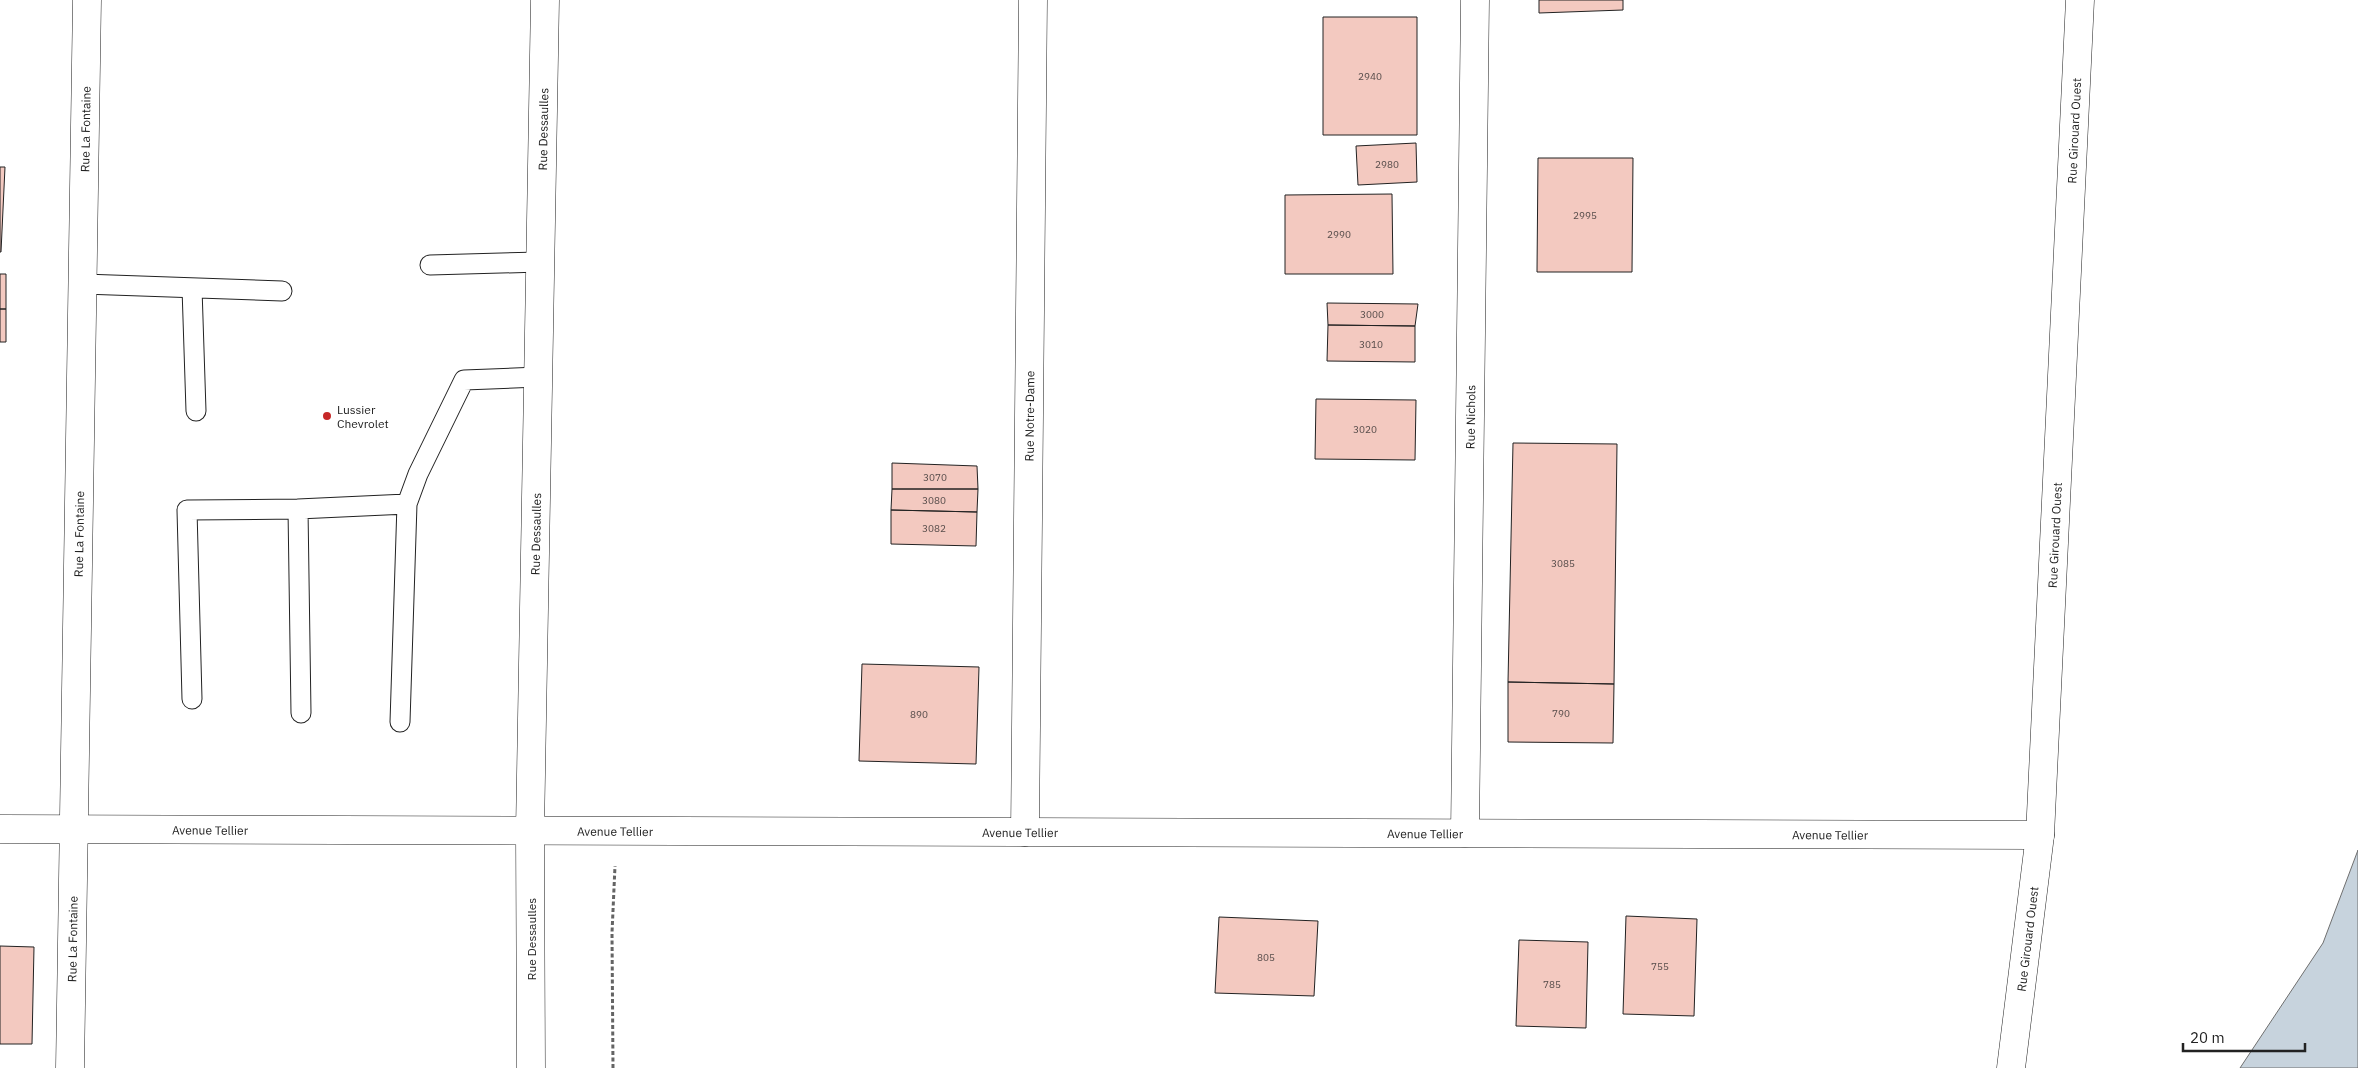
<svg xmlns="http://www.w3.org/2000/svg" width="2358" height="1068" font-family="'IBM Plex Sans',sans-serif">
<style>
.water{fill:#c7d3dd;stroke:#6f6f6f}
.building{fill:#f3c9c0;stroke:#222}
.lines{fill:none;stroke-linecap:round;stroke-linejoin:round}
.lane-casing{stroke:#222;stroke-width:21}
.street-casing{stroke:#222;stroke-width:29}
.secondary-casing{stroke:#222;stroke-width:29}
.primary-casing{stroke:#222;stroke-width:29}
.path{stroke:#646464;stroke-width:3;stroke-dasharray:4 2.5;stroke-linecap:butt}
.lane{stroke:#fff;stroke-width:19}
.street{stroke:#fff;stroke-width:28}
.secondary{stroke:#fff;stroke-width:28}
.primary{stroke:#fff;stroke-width:28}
.poi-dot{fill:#c62828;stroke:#fff;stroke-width:2}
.labels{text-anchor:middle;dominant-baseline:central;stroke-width:4;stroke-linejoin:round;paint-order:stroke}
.number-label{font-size:10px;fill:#564c4a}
.street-label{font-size:12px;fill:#222;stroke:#fff}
.poi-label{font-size:12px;fill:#222;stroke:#fff;text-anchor:start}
</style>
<rect width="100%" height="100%" fill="#fff"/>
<!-- water -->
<path class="water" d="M2358,850v218h-118l83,-125z"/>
<!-- building -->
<path class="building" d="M1539,0h84v10l-84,3z
M1323,17h94v118h-94z
M1416,143l1,39 -59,3 -2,-39z
M1538,158h95l-1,114h-95z
M0,167h5l-4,85h-1z
M1392,194l1,80h-108v-79z
M0,274h6v35h-6z
M1327,303l91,1 -3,22 -87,-1z
M0,309h6v33h-6z
M1328,325l87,1v36l-88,-1z
M1316,399l100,1 -1,60 -100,-1z
M1513,443l104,1 -3,240 -106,-2z
M892,463l85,3 1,23h-86z
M892,489h86l-1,23 -86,-2z
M891,510l86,2 -1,34 -85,-2z
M862,664l117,3 -3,97 -117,-3z
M1508,682l106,2 -1,59 -105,-1z
M1626,916l71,3 -3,97 -71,-2z
M1219,917l99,4 -4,75 -99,-3z
M1519,940l69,2 -2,86 -70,-2z
M0,946l34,1 -2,97h-32z"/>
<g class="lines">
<!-- lane casing -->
<g class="lane-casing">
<path id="lane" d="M430,265l110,-3
M83,284l199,7
M192,288l4,123
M192,699l-5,-189 111,-1
M301,713l-3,-204 109,-5
M400,722l7,-218 11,-30 46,-94 74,-3"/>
</g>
<!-- street casing -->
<g class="street-casing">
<g id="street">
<path id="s1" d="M0,829l2040,6"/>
<path id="s2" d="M1025,832l8,-832"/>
<path id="s3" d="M1465,833l10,-833"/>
<path id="s4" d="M70,1068l17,-1068"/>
</g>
</g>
<!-- secondary casing -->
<g class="secondary-casing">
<g id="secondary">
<path id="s5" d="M2011,1068l29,-233 40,-835"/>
</g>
</g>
<!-- primary casing -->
<g class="primary-casing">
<g id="primary">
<path id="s6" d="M531,1068l-1,-238 15,-830"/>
</g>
</g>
<!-- path -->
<path class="path" d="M613,1068l-1,-135 3,-67"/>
<!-- lane -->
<use href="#lane" class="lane"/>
<!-- street -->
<use href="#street" class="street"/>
<!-- secondary -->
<use href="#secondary" class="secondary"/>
<!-- primary -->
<use href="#primary" class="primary"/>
</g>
<!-- markers -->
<circle class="poi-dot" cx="327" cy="416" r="5"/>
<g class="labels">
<!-- number labels -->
<g class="number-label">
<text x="1370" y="76">2940</text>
<text x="1387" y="164">2980</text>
<text x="1585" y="215">2995</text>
<text x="1339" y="234">2990</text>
<text x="1372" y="314">3000</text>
<text x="1371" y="344">3010</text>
<text x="1365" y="429">3020</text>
<text x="935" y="477">3070</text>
<text x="934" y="500">3080</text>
<text x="934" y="528">3082</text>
<text x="1563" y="563">3085</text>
<text x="1561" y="713">790</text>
<text x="919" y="714">890</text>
<text x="1266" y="957">805</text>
<text x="1660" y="966">755</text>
<text x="1552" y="984">785</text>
</g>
<!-- street labels -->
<g class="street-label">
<text stroke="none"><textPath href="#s4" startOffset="939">Rue La Fontaine</textPath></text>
<text stroke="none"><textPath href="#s6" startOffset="939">Rue Dessaulles</textPath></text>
<text stroke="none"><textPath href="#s5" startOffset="940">Rue Girouard Ouest</textPath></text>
<text stroke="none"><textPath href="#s2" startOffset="416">Rue Notre-Dame</textPath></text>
<text stroke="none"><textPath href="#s3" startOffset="416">Rue Nichols</textPath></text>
<text stroke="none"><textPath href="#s4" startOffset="534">Rue La Fontaine</textPath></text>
<text stroke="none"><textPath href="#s6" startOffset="534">Rue Dessaulles</textPath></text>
<text stroke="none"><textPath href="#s5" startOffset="535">Rue Girouard Ouest</textPath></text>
<text stroke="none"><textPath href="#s1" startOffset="210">Avenue Tellier</textPath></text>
<text stroke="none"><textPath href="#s1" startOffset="615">Avenue Tellier</textPath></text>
<text stroke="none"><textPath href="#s1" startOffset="1020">Avenue Tellier</textPath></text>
<text stroke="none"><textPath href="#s1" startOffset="1425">Avenue Tellier</textPath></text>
<text stroke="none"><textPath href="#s1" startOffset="1830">Avenue Tellier</textPath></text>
<text stroke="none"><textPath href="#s4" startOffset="129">Rue La Fontaine</textPath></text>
<text transform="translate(531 939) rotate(-90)">Rue Dessaulles</text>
<text stroke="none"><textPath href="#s5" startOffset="130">Rue Girouard Ouest</textPath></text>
</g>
<!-- poi labels -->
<g class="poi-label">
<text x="337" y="409">Lussier<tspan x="337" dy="14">Chevrolet</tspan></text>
</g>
</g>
<!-- scale -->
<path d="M2183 1043v8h122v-8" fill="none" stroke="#222222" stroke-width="2.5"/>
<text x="2190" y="1043" font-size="15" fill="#222222" stroke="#ffffff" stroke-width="4" paint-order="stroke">20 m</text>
</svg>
